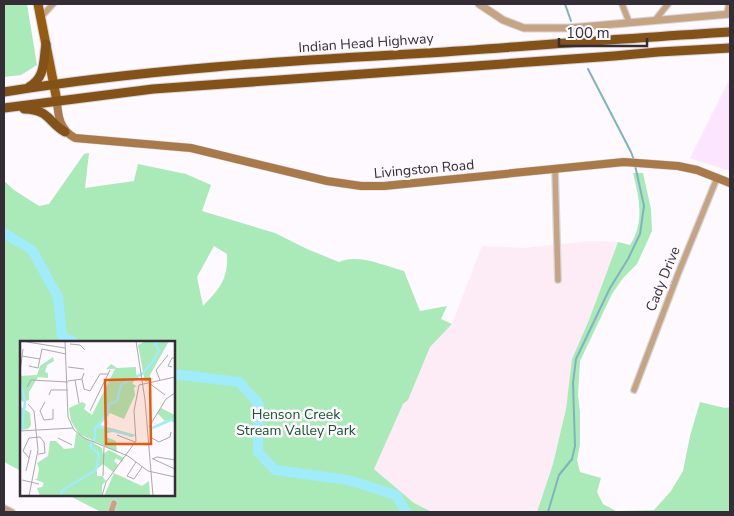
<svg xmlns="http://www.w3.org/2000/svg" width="734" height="516" font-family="'Nunito Sans',sans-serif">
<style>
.built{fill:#fce6ff}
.industrial{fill:#fdebf5}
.green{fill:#aae9b8;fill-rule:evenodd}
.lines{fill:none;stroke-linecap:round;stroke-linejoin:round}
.stream{stroke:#80b3c0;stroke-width:2}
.river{stroke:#a0ecfb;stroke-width:10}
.minor-casing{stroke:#d9d4da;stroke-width:8}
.tertiary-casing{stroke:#d9d4da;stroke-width:9}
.secondary-casing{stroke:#d9d4da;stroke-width:9}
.primary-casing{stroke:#d9d4da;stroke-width:11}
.trunk-casing{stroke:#d9d4da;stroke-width:11}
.minor{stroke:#c5a484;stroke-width:5.5}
.tertiary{stroke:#c5a484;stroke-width:7}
.secondary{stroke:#a97a49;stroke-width:8}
.primary{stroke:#945b11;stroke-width:9}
.trunk{stroke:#825218;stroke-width:9}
.labels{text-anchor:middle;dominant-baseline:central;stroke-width:5;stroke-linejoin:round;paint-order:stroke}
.street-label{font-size:14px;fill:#352d36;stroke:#fdf9fe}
.park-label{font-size:14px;fill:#15562b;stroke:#fdf9fe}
.inset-river{fill:none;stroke:#a0ecfb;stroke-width:2.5}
.inset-road{fill:none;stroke:#ada7ae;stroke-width:1}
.view{fill:#e8590c;fill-opacity:0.15;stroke:#e8590c;stroke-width:2.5}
.inset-edge{fill:none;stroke:#352d36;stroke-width:2.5}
</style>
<rect width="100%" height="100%" fill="#fdf9fe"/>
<!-- built -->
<path class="built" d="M729,80h1v91l-40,-13z"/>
<!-- industrial -->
<path class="industrial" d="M590,241l28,1 -29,78 -17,39 -6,50 -13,55 -16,48h-105l-18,-9 -44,-38 14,-43 24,-22 22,-53 22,-23 30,-78 43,2z"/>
<!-- green -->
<path class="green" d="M4,4h23l10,61 -16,10 -17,2z
M89,153l-4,35 49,-7 4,-17 48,10 25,11 -9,26 73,22 32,16 32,13c19,-9 46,4 65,9l16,40 27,-5 -6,13 11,5 -22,23 -22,53 -5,4 -29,65 40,34 18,9h-331l-33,-17h106v-153h-153v129l-17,-9v-281l10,9 25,16 10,-2 35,-50zM214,246l13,8c1,26 -7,34 -24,52l-6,-29z
M633,173h10l8,36 1,22 -15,33 -14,14 -11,16 -32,67 -2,34 2,17v33l-3,15 3,12 21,6 -4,14 6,12 13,7 38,-1 17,-19 12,-20 7,-35 10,-34 25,6 5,-1v105h-193l16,-48 13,-55 6,-50 17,-39 29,-78 12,3c15,-23 9,-47 3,-72z"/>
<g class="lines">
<!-- stream -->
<path class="stream" d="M565,4l6,17
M588,69l43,83 3,8
M548,512l11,-37 13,-16 3,-13 -2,-63 3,-24 34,-71 18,-29 12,-25 4,-28 -9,-41"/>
<!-- river -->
<path class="river" d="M4,233l28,17 26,47 4,39 11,6
M174,374l65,8 20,22 -1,48 17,18 73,10 48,15 10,17"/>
<!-- minor casing -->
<g class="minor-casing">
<path id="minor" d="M622,4l7,18
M727,14l2,-10
M41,17l12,-13
M656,19l12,-15
M555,169l3,111
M634,390l44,-116 39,-96
M4,508l8,4
M111,512l3,-9"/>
</g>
<!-- tertiary casing -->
<g class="tertiary-casing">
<path id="tertiary" d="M479,4l24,16 21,8h45l161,-14"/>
</g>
<!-- secondary casing -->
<g class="secondary-casing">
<path id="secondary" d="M57,101c1,16 3,29 18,37l116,10 136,33 34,5h23l240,-24 54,4 19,4 33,13"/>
</g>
<!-- primary casing -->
<g class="primary-casing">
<path id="primary" d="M38,4l19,97"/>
</g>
<!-- trunk casing -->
<g class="trunk-casing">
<path id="trunk" d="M29,87c17,-10 14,-26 17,-43
M4,92c140,-23 283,-31 425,-39 100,-7 201,-15 301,-21
M4,108l149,-19 461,-33 44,-4 72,-4
M24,109c26,1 23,12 41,23"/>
</g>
<!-- minor -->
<use href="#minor" class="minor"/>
<!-- tertiary -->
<use href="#tertiary" class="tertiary"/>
<!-- secondary -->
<use href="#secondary" class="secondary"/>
<!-- primary -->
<use href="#primary" class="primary"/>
<!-- trunk -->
<use href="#trunk" class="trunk"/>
</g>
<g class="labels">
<!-- street labels -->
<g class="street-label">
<text transform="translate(366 43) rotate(-4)">Indian Head Highway</text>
<text transform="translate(424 169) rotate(-5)">Livingston Road</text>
<text transform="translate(663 279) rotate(-68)">Cady Drive</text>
</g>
<!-- park labels -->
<g class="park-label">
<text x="296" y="414">Henson Creek<tspan x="296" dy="16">Stream Valley Park</tspan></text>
</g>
</g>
<!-- overview -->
<g transform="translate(20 341)">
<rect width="155" height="155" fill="#fdf9fe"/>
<path d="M126,0h23l-19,34v6l-5,1 -7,-37zM33,16l1,4 -7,4 -2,7 3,1v5l-10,-1 -9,15v8l-6,2 -3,-3v-23l17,-1 3,-9zM91,23l6,4 19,-1v7l3,3 -7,6 5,4h-3l1,8 -11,24 -14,-6 -10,12 36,10 -5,2 -12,-6 -12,2 -1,4 10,4 1,11 -38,-18 -8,-13 -2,-13 13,-6 4,2 -2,5 8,6 23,-46h-9zM1,66l9,6 1,12 -3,4 -8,1zM141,67l14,7v9l-3,-3 -17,5 10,-5 -8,-8zM56,92l26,15 1,6 6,-4 15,8 -2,4 -6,-4 -2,3 4,4 -5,7 -10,-8 -6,5v7h5l4,5 -4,4v11h-62l-3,-8 5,-1 2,-4 -10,-4h3l2,-10 -2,-6 11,-7 2,-15h6l8,8 10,-1zM94,132l28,13 7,-5 1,15h-46z" fill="#aae9b8"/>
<path class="inset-river" d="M0,39l5,22 -3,27M76,85l37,10M130,88l25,-11M40,155l3,-6 33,-20 3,-16 -9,-8 5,-8v-10l12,-13 2,-11 8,-3 4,-16 21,-11 12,-14 5,-10 -4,-6 5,-3"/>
<path class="inset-road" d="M45,0l3,76 6,13 10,8 44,18 20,15 27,6M116,0l9,59 8,96M7,1l38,6M50,3l10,1 5,5M2,15l18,3M9,25l9,2 4,-19 24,5M48,26l16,2M152,26l-4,-1 4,-8h3M0,31l3,-23M62,38l2,10 6,2 10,-17h8M55,39l4,23M140,39l-4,-10 12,-15M48,40l14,-2 2,-6M129,42l16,12M7,46l4,-7 37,2M29,54l2,-5h17M25,61l-5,9 4,9 9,-1v-10M8,63l6,7 4,39 -9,46M70,70l20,-41M129,86l17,-28 9,-6M0,90l53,-3M97,94l18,7M130,96l9,5 11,-5 1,-5M38,97l14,7M9,117l-6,-7 6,-13 11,-1 4,5 1,11 -7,1M132,118l5,-2 18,3M133,118l22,10M116,121l-9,14 7,3 8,-12M6,130l5,-21M83,135l1,-29M2,139l17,4M82,155l4,-14 30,-41 -2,-30 5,-26 36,-8"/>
<path class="view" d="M130,38l1,65h-45l-1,-64z"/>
<rect width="155" height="155" class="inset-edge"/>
</g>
<!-- border -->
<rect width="734" height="516" fill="none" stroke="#352d36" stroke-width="10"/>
<!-- scale -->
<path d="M559 38v8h88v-8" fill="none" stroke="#352d36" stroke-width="2.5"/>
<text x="566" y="38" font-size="15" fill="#352d36" stroke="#fdf9fe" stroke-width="4" paint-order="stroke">100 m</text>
</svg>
